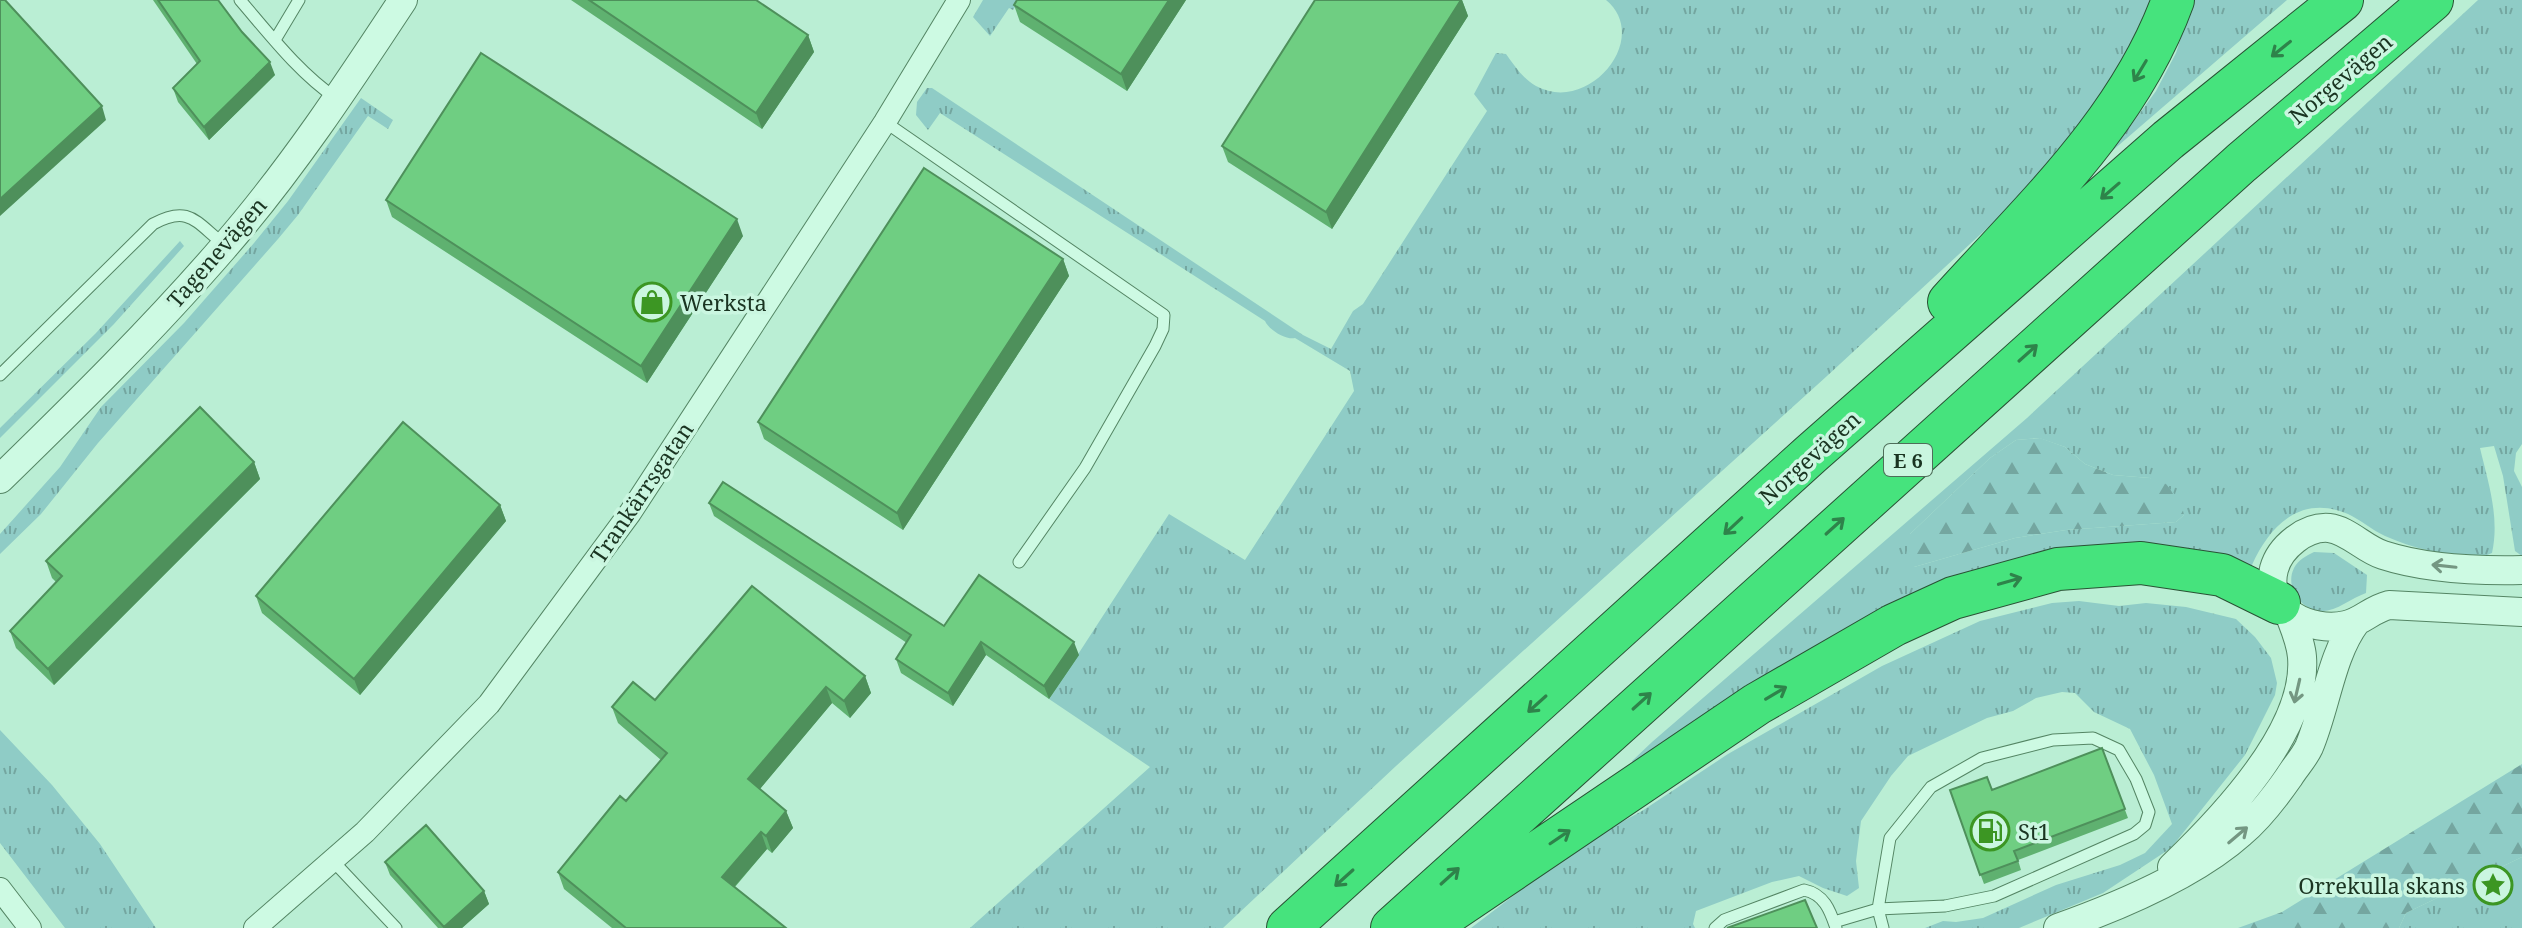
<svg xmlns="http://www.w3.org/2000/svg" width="2522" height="928" font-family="'Noto Serif',serif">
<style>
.grass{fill:url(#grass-tufts);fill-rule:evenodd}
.forest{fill:url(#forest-firs)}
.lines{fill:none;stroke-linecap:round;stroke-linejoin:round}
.service-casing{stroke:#548564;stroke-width:13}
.minor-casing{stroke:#548564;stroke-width:24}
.tertiary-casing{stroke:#548564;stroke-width:30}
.motorway-casing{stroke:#295234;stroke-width:44}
.service{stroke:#cdfae3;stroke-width:11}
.minor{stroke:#cdfae3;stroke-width:22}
.tertiary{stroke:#cdfae3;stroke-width:28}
.motorway{stroke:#46e37d;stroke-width:42}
.wall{fill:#5fb170}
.shaded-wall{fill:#4e905b}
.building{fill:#6fce82;stroke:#4e905b;stroke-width:2}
.oneway{stroke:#2e834a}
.oneway2{stroke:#749782}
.labels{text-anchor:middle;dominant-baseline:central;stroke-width:7;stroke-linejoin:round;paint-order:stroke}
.shield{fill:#caf6e0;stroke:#4f6e5a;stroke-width:2}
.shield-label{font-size:20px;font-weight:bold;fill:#1a3421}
.street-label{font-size:22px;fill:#1a3421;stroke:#caf6e0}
.poi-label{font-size:22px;fill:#1a3421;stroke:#caf6e0;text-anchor:start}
</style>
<defs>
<pattern id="grass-tufts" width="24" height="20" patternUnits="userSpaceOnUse" patternTransform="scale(2)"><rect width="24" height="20" fill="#8fccc6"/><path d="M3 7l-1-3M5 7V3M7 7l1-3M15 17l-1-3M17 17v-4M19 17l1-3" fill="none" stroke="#74a6a0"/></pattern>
<pattern id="forest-firs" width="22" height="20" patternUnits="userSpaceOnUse" patternTransform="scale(2)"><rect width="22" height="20" fill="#8fccc6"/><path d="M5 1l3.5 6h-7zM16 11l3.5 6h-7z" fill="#74a6a0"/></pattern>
</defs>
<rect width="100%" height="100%" fill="#baeed4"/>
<!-- grass -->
<path class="grass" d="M983,0h37l-7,10 -4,-2 -19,28 -17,-19z
M1606,0h545l-34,78 -95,118 -195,180 -431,390 -173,162h-253l180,-161 -101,-68 120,-185 76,46 109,-169 -4,-20 -55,-33c-9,2 -26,-8 -30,-17l-325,-208 -12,17 -12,-15 1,-13 10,-14h5l371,247 28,14 22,-38 10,-7 124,-193 -13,-17 22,-41 10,1c8,11 17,25 30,32 53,29 116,-48 70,-86z
M2193,0h94l-175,151 44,-60 20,-38z
M2478,0h44v444l-6,9 -2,18 8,16v69l-7,-5 -12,-75 -9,-30 -14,2c8,34 20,69 12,105l-5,2c-35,3 -70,-5 -102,-19 -13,-6 -24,-16 -37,-22 -47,-20 -78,11 -96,51l-185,-11 -432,212 -3,-5 20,-19 375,-324zM2039,438l26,9 20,17 28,11 37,3 34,37 -8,7 -110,8 -51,8 -101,29 -4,-33 80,-76 26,-18z
M361,98l32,22 -5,9 -20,-13 -70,99 -20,24 -180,204 -57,71 -41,40v-20l60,-67 41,-60 83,-84 70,-80 34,-42z
M180,241l4,5 -70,78 -114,114v-10l96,-95z
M2314,552l20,1 33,22 -1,18c-15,5 -31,20 -47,18 -20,-3 -34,-25 -25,-43 4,-8 12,-12 20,-16z
M2079,601l40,5 27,-3 40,4 50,12 19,18 16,21 6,25 -2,12 -30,60 -74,93 -68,45 -84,35h-94l18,-7 13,1 27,-4 73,-33 64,-20 25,-12 27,-29 -18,-49 -24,-46 -36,-17 -19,-19 -13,-1 -26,6 -23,13 -26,7 -79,38 -17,20 -30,45 -5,40 3,27 -12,8 -24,-8 -24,-12 -27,6 -76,29 -3,13 2,4h-224l76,-58 54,-37 41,-22 86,-57 154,-88 98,-45 72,-18z
M0,730l52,55 48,59 56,84h-91l-65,-85z
M2522,857v71h-123l7,-15z"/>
<!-- forest -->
<path class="forest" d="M2040,438l25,9 20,17 28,11 37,3 16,6 15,18 3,13 -8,7 -110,8 -51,8 -101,29 -6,-1 -3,-5 5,-27 80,-76 26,-18z
M2522,764v93l-116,56 -7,15h-161l44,-16z"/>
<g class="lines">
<!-- service casing -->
<g class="service-casing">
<path id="service" d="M240,0c30,35 59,73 97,99
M275,40l24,-40
M885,122l279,193 -1,14 -8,17 -70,122 -66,94
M0,375l153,-151c37,-20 43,-1 72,21
M333,861l63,67
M1834,922l44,-13 67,-3 49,-10 140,-62 11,-9 4,-13 -13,-33 -17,-29 -26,-12 -40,2 -71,18 -51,29 -41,51 -12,71 5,19
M1715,928l9,-8 80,-30c20,4 26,20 32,38"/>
</g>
<!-- minor casing -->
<g class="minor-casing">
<path id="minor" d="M0,889l30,39
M255,928l110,-96 124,-128 141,-191 255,-391 74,-122"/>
</g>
<!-- tertiary casing -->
<g class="tertiary-casing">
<path id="tertiary" d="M0,479c77,-75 154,-151 224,-232 67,-77 123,-162 179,-247
M2522,570c-45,1 -96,-1 -139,-15 -19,-6 -35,-25 -54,-27 -23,-2 -49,19 -55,41 -11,42 37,64 72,56 17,-4 24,-15 43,-20l133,7
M2172,867c49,-47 136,-137 130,-210 -1,-14 -7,-28 -12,-41
M2058,928c59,-21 136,-53 183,-95 18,-15 34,-36 48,-56 6,-10 15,-19 20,-30 17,-40 22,-92 47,-125"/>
</g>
<!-- motorway casing -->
<g class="motorway-casing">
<path id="motorway" d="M1949,302c85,-94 180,-181 224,-302
M1288,928l523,-474 357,-314 174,-140
M1392,928l849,-765 191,-163
M1426,928l331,-224 137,-79 59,-27 105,-29 83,-6 81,12 57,28"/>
</g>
<!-- service -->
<use href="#service" class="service"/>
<!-- minor -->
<use href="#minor" class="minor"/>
<!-- tertiary -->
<use href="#tertiary" class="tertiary"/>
<!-- motorway -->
<use href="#motorway" class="motorway"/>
</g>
<!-- wall -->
<path class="wall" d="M153,0h65l57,75 -66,65 -31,-38 -5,-14 24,-24z
M571,0h185l52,35 6,17 -52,77z
M1017,0h169l-59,91 -107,-69 -6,-17z
M1315,0h147l6,16 -136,213 -104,-67 -6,-16z
M386,200l357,36 -96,147 -255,-166z
M1063,259l6,17 -166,254 -139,-91 -6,-17z
M254,462l6,17 -206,206 -38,-37 -6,-17 46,-49 -4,-4 -6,-17z
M709,503l235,123 135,29 -30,44 -63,-44 -33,51 -52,-33 -5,-14 11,-16 -193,-127z
M500,505l6,16 -146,174 -98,-82 -6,-17z
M865,676l6,17 -21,25 -18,-15 -72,86 26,22 7,17 -21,25 -5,-4 -32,38 51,41h-174l-48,-39 -6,-17 68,-71 35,-41 -43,-37 -6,-16z
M2102,748l26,70 -110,42 3,10 -37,14 -34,-94h42z
M385,862l99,29 5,13 -27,24h-24l-48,-53z"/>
<!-- shaded-wall -->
<path class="shaded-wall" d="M1169,0h17l-59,91 -6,-17z
M1461,0h1l6,16 -136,213 -6,-17z
M808,35l6,17 -52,77 -6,-16z
M270,62l5,13 -66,65 -5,-13z
M102,106l4,14 -106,96v-17z
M737,219l6,17 -96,147 -6,-17z
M1063,259l6,17 -166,254 -6,-17z
M254,462l6,17 -206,206 -6,-16z
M500,505l6,16 -146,174 -6,-16z
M981,642l5,13 -33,51 -5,-13z
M1074,642l5,13 -30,44 -5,-13z
M865,676l6,17 -21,25 -6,-17z
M826,687l6,16 -78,93 -6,-17z
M786,811l7,17 -21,25 -6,-17z
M761,832l6,17 -39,45 -6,-17z
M484,891l5,13 -27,24h-18z"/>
<!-- building -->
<path class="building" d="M0,0h5l97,106 -102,93z
M158,0h60l24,32 28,30 -66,65 -31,-39 27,-27z
M589,0h167l52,35 -52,78z
M1017,0h152l-48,74 -107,-69z
M1315,0h146l-135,212 -104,-66z
M481,53l256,166 -96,147 -255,-166z
M924,168l139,91 -166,254 -139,-91z
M200,407l54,55 -206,207 -38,-38 52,-55 -16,-15z
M403,422l97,83 -146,174 -98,-83z
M723,482l221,144 35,-51 95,67 -30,44 -63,-44 -33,51 -52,-34 15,-24 -202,-132z
M752,586l113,90 -21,25 -18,-14 -78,92 38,32 -20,25 -5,-4 -39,45 64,51h-160l-68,-56 62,-76 6,5 41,-48 -55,-46 21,-25 22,18z
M2102,748l23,61 -111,42 4,10 -38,14 -30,-85 37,-13 5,13z
M426,825l58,66 -40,36 -59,-65z
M1805,900l12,28h-90z"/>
<!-- one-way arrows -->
<defs><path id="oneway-shaft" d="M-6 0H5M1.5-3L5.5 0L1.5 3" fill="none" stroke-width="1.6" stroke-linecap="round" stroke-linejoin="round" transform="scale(2)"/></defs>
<g class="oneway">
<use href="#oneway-shaft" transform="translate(2281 49) rotate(141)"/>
<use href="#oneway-shaft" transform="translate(2140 71) rotate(121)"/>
<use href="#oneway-shaft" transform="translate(2110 191) rotate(139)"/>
<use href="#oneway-shaft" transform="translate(2028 353) rotate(-42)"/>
<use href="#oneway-shaft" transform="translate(1733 526) rotate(137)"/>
<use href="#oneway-shaft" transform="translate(1835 526) rotate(-42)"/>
<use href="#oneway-shaft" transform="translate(2010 581) rotate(-16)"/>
<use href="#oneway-shaft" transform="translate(1776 693) rotate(-31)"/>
<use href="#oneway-shaft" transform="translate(1642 701) rotate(-42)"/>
<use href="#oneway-shaft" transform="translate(1537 704) rotate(138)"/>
<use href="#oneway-shaft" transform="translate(1560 837) rotate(-34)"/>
<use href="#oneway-shaft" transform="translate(1450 876) rotate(-42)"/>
<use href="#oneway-shaft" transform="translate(1344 878) rotate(138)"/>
</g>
<g class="oneway2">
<use href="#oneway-shaft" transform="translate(2444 566) rotate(-174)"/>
<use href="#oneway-shaft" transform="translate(2297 691) rotate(103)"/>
<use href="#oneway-shaft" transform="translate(2238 835) rotate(-40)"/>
</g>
<!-- icons -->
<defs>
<g id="shop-ring" transform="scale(2)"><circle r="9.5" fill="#caf6e0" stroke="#3c9623" stroke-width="1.5"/><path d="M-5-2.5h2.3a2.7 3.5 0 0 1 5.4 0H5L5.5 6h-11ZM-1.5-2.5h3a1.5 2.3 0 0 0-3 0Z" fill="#3c9623"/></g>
<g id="fuel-ring" transform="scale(2)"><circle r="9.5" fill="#caf6e0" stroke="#3c9623" stroke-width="1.5"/><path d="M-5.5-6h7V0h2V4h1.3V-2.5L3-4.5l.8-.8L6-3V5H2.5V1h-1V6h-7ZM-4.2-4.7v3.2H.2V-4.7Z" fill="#3c9623"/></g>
<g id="sight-ring" transform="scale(2)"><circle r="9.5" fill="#caf6e0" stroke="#3c9623" stroke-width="1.5"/><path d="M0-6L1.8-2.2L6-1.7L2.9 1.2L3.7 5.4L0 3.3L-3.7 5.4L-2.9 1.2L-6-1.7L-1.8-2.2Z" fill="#3c9623"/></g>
</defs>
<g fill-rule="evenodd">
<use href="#shop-ring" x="652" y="302"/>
<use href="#fuel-ring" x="1990" y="831"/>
<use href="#sight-ring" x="2493" y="885"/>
</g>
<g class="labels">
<!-- shield labels -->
<rect class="shield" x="1884" y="444" width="48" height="32" rx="6"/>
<g class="shield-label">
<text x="1908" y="460">E 6</text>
</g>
<!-- street labels -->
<g class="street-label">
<text transform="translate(2340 78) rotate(-40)">Norgevägen</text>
<text transform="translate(216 252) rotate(-49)">Tagenevägen</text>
<text transform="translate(1809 457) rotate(-42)">Norgevägen</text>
<text transform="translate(641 492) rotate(-56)">Trankärrsgatan</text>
</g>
<!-- poi labels -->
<g class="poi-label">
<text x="680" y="302">Werksta</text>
<text x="2018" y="831">St1</text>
<text x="2465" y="885" text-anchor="end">Orrekulla skans</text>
</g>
</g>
</svg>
